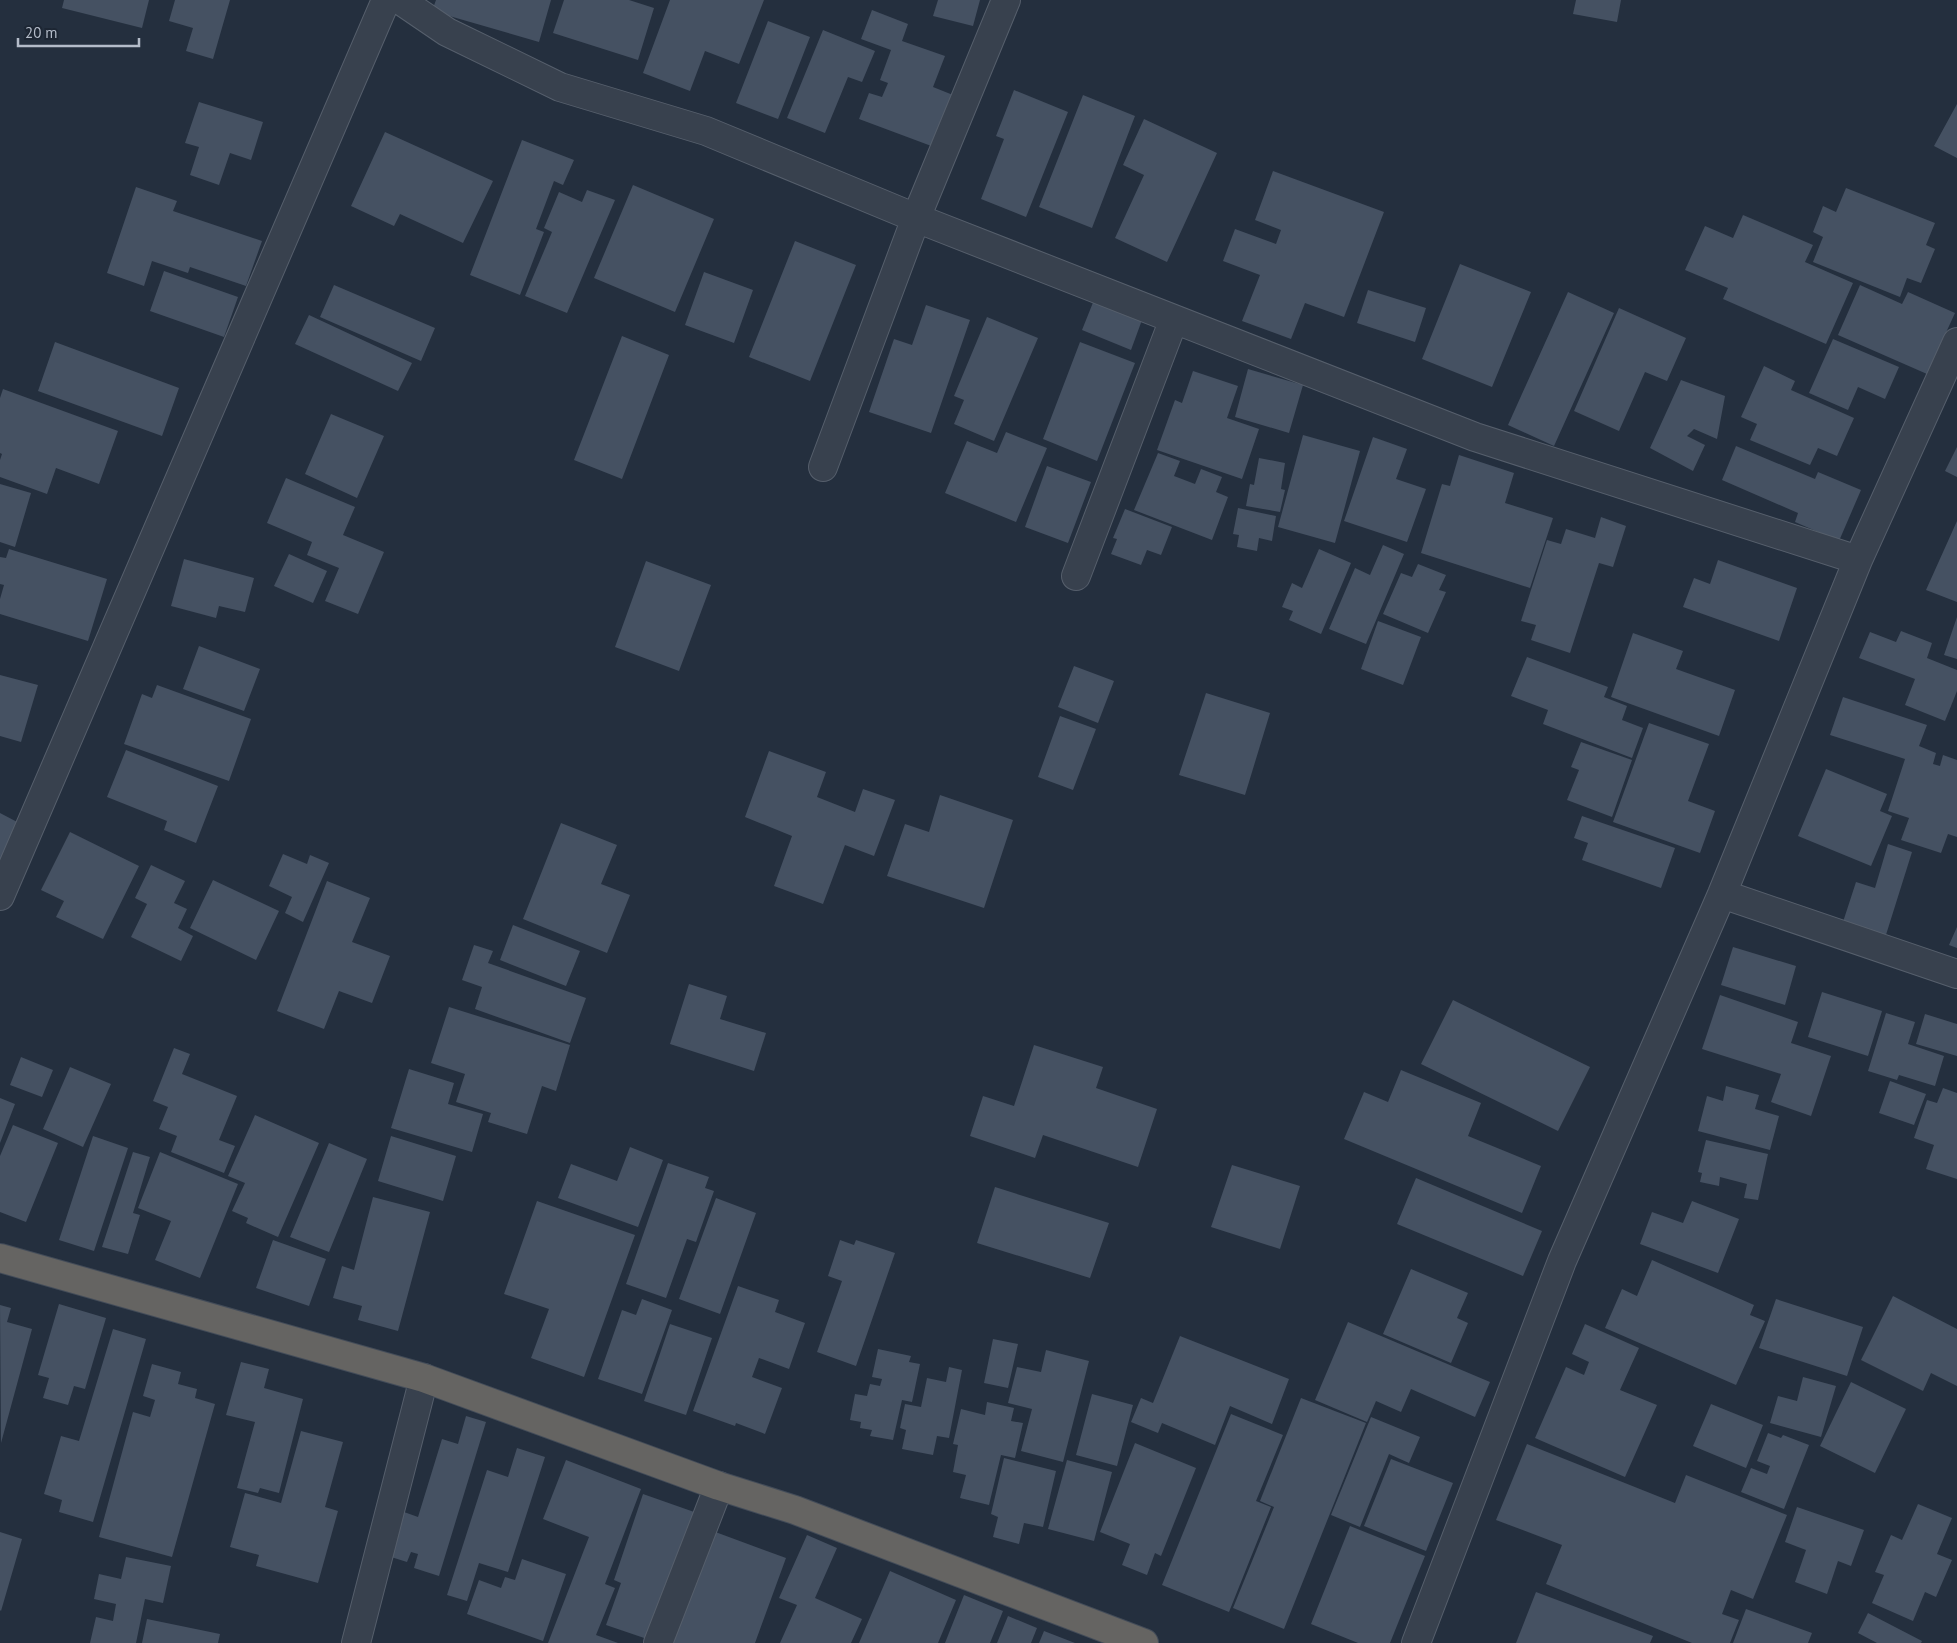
<svg xmlns="http://www.w3.org/2000/svg" width="1957" height="1643" font-family="'PT Sans',sans-serif">
<style>
.building{fill:#455162}
.lines{fill:none;stroke-linecap:round;stroke-linejoin:round}
.minor-casing{stroke:#565f6c;stroke-width:30}
.trunk-casing{stroke:#434c59;stroke-width:30}
.minor{stroke:#38414e;stroke-width:28}
.trunk{stroke:#656462;stroke-width:28}
</style>
<rect width="100%" height="100%" fill="#242f3e"/>
<!-- building -->
<path class="building" d="M64,0h85l-7,28 -80,-20z
M175,0h55l-17,59 -27,-8 7,-23 -24,-7z
M436,0h115l-12,42 -107,-31z
M564,0h65l25,8 -16,52 -85,-27z
M670,0h94l-25,64 -34,-13 -15,40 -47,-18z
M938,0h42l-7,26 -40,-10z
M1576,0h45l-4,22 -44,-8z
M872,10l36,14 -6,17 43,15 -12,31 20,8 -19,52 -75,-28 10,-26 13,4 6,-14 -8,-3 11,-30 -30,-11z
M768,21l42,16 -32,82 -42,-16z
M823,30l52,21 -13,31 -14,-5 -23,56 -38,-15z
M1014,90l54,22 -42,105 -45,-18 23,-60 -8,-3z
M1083,95l52,21 -43,112 -53,-21z
M199,102l64,20 -12,38 -21,-7 -11,32 -29,-10 9,-28 -14,-4z
M1957,104v54l-23,-12z
M1144,119l73,34 -50,109 -52,-24 29,-63 -21,-10z
M385,132l108,49 -30,62 -63,-29 -6,12 -43,-20z
M522,140l52,20 -11,25 -9,-4 -18,48 8,3 -24,63 -50,-20z
M1273,171l111,41 -40,105 -39,-14 -14,36 -49,-18 18,-46 -37,-14 12,-32 41,15 5,-14 -26,-10z
M633,185l81,34 -39,93 -81,-34z
M136,187l41,14 -4,10 89,30 -16,45 -56,-19 -2,6 -36,-12 -8,25 -37,-13z
M1846,188l89,35 -9,22 9,4 -14,34 -14,-5 -7,19 -87,-35 10,-25 -10,-5 10,-26 13,6z
M587,190l28,10 -48,113 -42,-17 27,-64 -8,-4 15,-36 23,10z
M1743,215l70,30 -8,17 48,21 -27,61 -103,-45 5,-11 -43,-18 20,-44 28,12z
M795,241l61,24 -46,116 -61,-24z
M1460,264l71,28 -39,95 -70,-28z
M164,271l74,26 -14,40 -74,-26z
M704,272l49,18 -19,53 -49,-18z
M334,285l101,43 -14,33 -101,-44z
M1860,285l42,19 6,-12 47,21 -28,61 -89,-39z
M1368,290l58,18 -11,34 -58,-19z
M1568,292l46,21 -60,133 -46,-21z
M1094,300l48,20 -11,30 -49,-20z
M926,305l44,15 -39,113 -62,-21 25,-73 18,6z
M1619,308l67,30 -19,43 -22,-9 -26,59 -45,-20z
M309,315l103,48 -14,28 -103,-47z
M987,317l51,21 -44,103 -40,-17 10,-24 -10,-4z
M622,336l47,19 -47,124 -48,-19z
M1833,339l66,28 -14,32 -27,-12 -10,23 -39,-17z
M55,342l124,46 -17,48 -124,-45z
M1080,342l55,21 -38,98 -54,-22z
M1764,366l31,15 -4,9 63,28 -17,38 -19,-8 -8,17 -60,-25 7,-16 -16,-7z
M1248,369l55,16 -14,48 -54,-16z
M1193,371l45,15 -11,32 32,11 -17,50 -85,-29 18,-50 7,3z
M1681,380l44,16 -8,43 -23,-10 -7,7 18,9 -12,26 -43,-23z
M3,389l115,42 -19,53 -43,-16 -9,26 -47,-17v-17l2,-6 -2,-1v-55z
M331,414l53,22 -27,62 -52,-24z
M1006,432l41,16 -31,74 -71,-29 22,-52 30,12z
M1303,435l57,16 -25,92 -57,-16z
M1373,437l34,12 -11,30 30,10 -19,53 -63,-21z
M1736,446l79,33 3,-7 43,18 -22,51 -44,-19 3,-9 -76,-33z
M1957,447v30l-12,-6z
M1158,453l22,8 -6,15 21,8 6,-15 21,8 -6,15 12,5 -16,43 -78,-30z
M1459,455l55,18 -9,30 48,15 -23,70 -109,-35 21,-69 8,2z
M1259,458l26,5 -4,26 4,1 -5,22 -34,-6 4,-22 4,1z
M1047,466l44,16 -23,61 -43,-16z
M286,478l69,29 -12,28 41,17 -26,62 -33,-13 14,-33 -32,-13 5,-13 -45,-19z
M0,484l31,9 -16,54 -15,-5z
M1238,508l38,8 -4,25 -13,-3 -2,13 -20,-4 2,-12 -6,-1z
M1125,509l47,18 -11,28 -14,-5 -6,15 -30,-11 6,-15 -4,-1z
M1601,517l25,9 -13,41 -14,-4 -29,90 -39,-13 5,-15 -15,-4 26,-81 14,4 5,-15 29,9z
M1957,521v81l-31,-12z
M1383,545l21,9 -38,90 -37,-15 26,-61 15,7z
M9,549l98,30 -19,62 -88,-27v-15l4,-14 -4,-1v-27l6,1z
M1319,549l32,14 -30,71 -32,-14 4,-9 -11,-4 10,-24 10,5z
M289,554l38,17 -14,32 -39,-17z
M184,559l70,19 -9,34 -26,-6 -3,12 -45,-12z
M1718,560l79,28 -18,53 -96,-34 11,-29 16,6z
M646,561l65,24 -32,86 -64,-24z
M1418,564l28,11 -7,15 7,2 -18,41 -45,-19 18,-41 11,4z
M1957,617v42l-13,-4z
M1378,621l43,16 -18,48 -42,-16z
M1901,631l31,12 -5,15 30,12v21l-12,30 -40,-16 10,-26 -56,-21 11,-26 26,10z
M1633,633l50,18 -7,18 59,21 -16,46 -108,-39z
M199,646l61,23 -16,42 -61,-22z
M1527,657l81,30 -4,10 23,9 -5,14 21,8 -11,30 -89,-34 5,-14 -37,-14z
M1074,666l40,15 -16,42 -40,-16z
M0,675l38,10 -17,57 -21,-6z
M157,685l94,34 -22,62 -105,-37 18,-50 10,4z
M1206,693l64,20 -25,82 -66,-20z
M1843,697l84,28 -8,21 17,7 -3,11 7,2 3,-11 14,5v77l-9,-3 -7,19 -40,-13 8,-22 -21,-7 17,-52 -75,-24z
M1060,716l36,13 -23,61 -35,-13z
M1649,723l60,21 -21,57 27,10 -15,42 -87,-31z
M1581,742l51,18 -20,57 -45,-17 12,-30 -8,-3z
M126,750l92,36 -22,57 -32,-13 3,-9 -60,-24z
M769,751l57,21 -9,25 38,15 8,-23 32,11 -21,56 -29,-11 -22,59 -49,-18 18,-50 -47,-19z
M1826,769l61,25 -7,17 12,5 -21,50 -73,-30z
M940,795l73,25 -29,88 -97,-32 18,-52 24,8z
M0,813l21,11 -21,41z
M1582,816l93,32 -14,40 -79,-28 6,-17 -14,-5z
M561,823l56,22 -16,39 29,11 -23,58 -84,-34z
M70,832l69,34 -36,73 -47,-22 8,-16 -23,-11z
M1888,844l24,8 -27,86 -43,-13 14,-43 19,6z
M283,854l24,10 3,-9 19,8 -26,59 -18,-9 7,-16 -23,-11z
M151,865l34,16 -11,22 13,6 -9,19 15,8 -12,25 -50,-24 16,-33 -12,-6z
M213,880l66,31 -23,49 -66,-32z
M327,881l43,17 -18,44 38,14 -18,47 -33,-12 -15,38 -47,-18z
M513,925l67,26 -14,35 -66,-26z
M1957,927v21l-8,-3z
M474,945l19,6 -5,12 98,35 -16,45 -95,-34 7,-22 -20,-7z
M1733,947l63,19 -11,39 -64,-20z
M689,984l38,12 -7,23 46,14 -12,38 -84,-27z
M1822,992l60,19 -14,45 -60,-19z
M1720,995l78,27 -7,21 40,13 -20,60 -40,-14 10,-28 -79,-25z
M1453,1000l137,67 -32,64 -137,-67z
M449,1007l121,38 -14,46 -14,-5 -15,48 -39,-12 3,-9 -35,-11 9,-28 -34,-11z
M1886,1013l29,9 -7,22 36,12 -9,30 -36,-11 -2,5 -29,-9z
M1925,1014l32,10v32l-41,-12z
M1034,1045l69,22 -7,21 61,21 -19,58 -95,-32 -8,23 -65,-22 13,-40 31,10z
M174,1048l16,6 -8,20 55,22 -18,44 16,6 -11,27 -53,-21 6,-16 -18,-7 9,-22 -15,-6z
M21,1057l32,13 -11,27 -32,-12z
M70,1067l41,17 -28,63 -40,-18z
M409,1069l45,14 -6,21 35,10 -11,38 -81,-24z
M1401,1070l80,33 -13,33 73,30 -19,47 -178,-74 20,-47 24,10z
M1890,1081l36,13 -12,31 -35,-12z
M1726,1086l33,9 -4,14 24,7 -9,34 -72,-19 9,-35 16,5z
M1943,1088l14,5v86l-31,-10 8,-24 -20,-7 13,-38 10,3z
M0,1098l15,6 -15,39z
M255,1115l64,28 -41,94 -32,-14 2,-5 -16,-7 13,-28 -17,-7z
M13,1125l45,18 -32,79 -26,-10v-56z
M93,1136l35,12 -34,103 -35,-11z
M391,1136l65,20 -13,45 -65,-20z
M1706,1140l62,14 -10,46 -14,-2 3,-14 -27,-7 -1,9 -19,-4 2,-9 -4,-1z
M329,1143l38,16 -38,93 -39,-15z
M630,1147l33,13 -25,67 -80,-29 13,-34 46,17z
M133,1152l17,5 -17,56 7,2 -12,39 -26,-7z
M160,1152l78,32 -38,94 -45,-18 16,-39 -33,-13z
M668,1163l41,14 -4,11 9,3 -18,51 -9,-3 -21,59 -40,-14z
M1232,1165l68,21 -20,63 -69,-22z
M1416,1178l126,53 -19,45 -126,-52z
M995,1187l114,36 -19,55 -113,-35z
M373,1197l57,15 -32,119 -40,-11 4,-14 -29,-8 9,-32 12,4z
M716,1198l40,15 -36,101 -41,-15z
M537,1201l98,34 -51,142 -53,-19 18,-49 -45,-15z
M1692,1201l47,18 -21,54 -78,-29 12,-32 31,11z
M273,1240l53,19 -17,47 -53,-18z
M840,1240l14,5 2,-5 39,13 -39,113 -39,-14 25,-71 -14,-5z
M1652,1260l102,45 -4,10 15,6 -29,64 -131,-57 17,-39 15,7z
M1411,1269l57,24 -11,25 11,5 -17,40 -68,-29z
M738,1286l41,14 -4,12 30,11 -16,46 -30,-11 -7,19 30,11 -17,46 -29,-11 -1,3 -42,-15z
M1893,1296l64,33v57l-26,-13 -8,18 -62,-31z
M642,1299l30,11 -30,84 -44,-15 24,-69 14,5z
M1776,1299l87,28 -16,49 -88,-28z
M59,1304l47,14 -21,71 -11,-3 -6,19 -25,-7 6,-20 -11,-3z
M0,1305l11,3 -4,14 25,7 -31,114z
M1348,1322l142,60 -15,35 -64,-28 -10,23 -25,-11 -9,21 -52,-22z
M670,1324l42,14 -26,77 -42,-14z
M1585,1324l54,24 -19,42 37,15 -32,72 -90,-39 31,-71 18,8 5,-13 -17,-8z
M113,1329l33,10 -53,183 -34,-10 3,-12 -18,-6 17,-58 18,5z
M1180,1336l109,43 -17,45 -42,-18 -15,39 -53,-22 -4,10 -27,-11 10,-24 12,5z
M993,1339l25,5 -10,44 -24,-5z
M878,1349l33,7 -2,6 11,2 -8,38 -10,-2 -9,40 -23,-4 2,-6 -12,-2 1,-6 -11,-2 5,-26 12,2 3,-12 10,2 2,-7 -10,-2z
M1046,1350l43,11 -26,101 -42,-11 11,-42 -24,-6 9,-36 24,5z
M241,1362l28,7 -5,19 39,11 -24,94 -19,-5 -2,5 -21,-5 18,-66 -29,-7z
M152,1364l29,8 -3,12 19,5 -2,9 20,6 -43,153 -73,-20 34,-125 17,5 5,-17 -12,-4z
M949,1367l13,3 -13,68 -12,-2 -4,19 -31,-6 4,-19 -6,-2 5,-24 16,3 6,-29 19,4z
M1803,1377l33,9 -15,51 -51,-14 8,-27 19,5z
M1851,1382l55,27 -31,64 -55,-27z
M1092,1394l41,11 -16,61 -41,-11z
M1301,1398l65,25 -82,206 -51,-21 41,-101 -14,-6z
M987,1402l27,6 -3,13 12,2 -8,35 -14,-3 -12,50 -29,-7 6,-23 -13,-3 5,-27 -5,-1 8,-35 24,6z
M1711,1404l52,21 -17,43 -53,-22z
M1231,1414l52,21 -27,66 15,6 -42,105 -67,-27z
M466,1416l20,6 -47,154 -25,-8 4,-14 -7,-2 -4,10 -16,-5 13,-45 14,5 24,-78 16,5z
M1371,1417l49,20 -11,26 -20,-9 -29,73 -29,-12z
M301,1431l42,11 -18,65 13,4 -20,72 -62,-17 3,-11 -29,-8 15,-54 36,10z
M1768,1433l13,5 2,-3 26,10 -25,64 -43,-17 10,-24 16,6 3,-8 -13,-5z
M1135,1443l61,25 -35,88 -6,-3 -8,22 -25,-10 8,-21 -30,-12z
M1527,1444l148,59 11,-28 101,40 -34,84 -22,-9 -9,24 17,6 -9,23h-38l-146,-59 16,-39 -66,-25z
M517,1448l28,9 -37,115 -29,-9 -12,38 -20,-6 40,-125 21,7z
M1004,1458l52,13 -13,56 -19,-4 -5,21 -26,-7 5,-20 -7,-3z
M1391,1459l62,24 -27,68 -62,-25z
M566,1460l75,29 -36,95 10,4 -19,47 22,8h-70l41,-106 -46,-18z
M1067,1460l45,12 -18,69 -46,-12z
M643,1494l54,19 -44,128 -47,-16 15,-42 -7,-3z
M1918,1504l34,14 -15,36 15,6 -16,37 -11,-5 -12,29 -41,-18 12,-28 -9,-3 16,-37 11,5z
M1797,1507l67,23 -13,36 -13,-5 -11,33 -32,-12 11,-32 -21,-8z
M1350,1526l75,30 -35,87h-32l-47,-19z
M710,1530l76,28 -31,85h-86z
M0,1532l22,7 -21,72 -1,-1z
M807,1535l30,13 -22,50 47,21 -11,24h-71l17,-38 -18,-7z
M126,1557l45,9 -8,37 -18,-4 -9,44h-46l6,-26 17,4 3,-17 -22,-5 5,-25 22,5z
M522,1559l44,15 -23,67 -76,-27 12,-34 22,8 4,-11 10,3z
M890,1571l66,29 -18,43h-79z
M1536,1592l117,44 -3,7h-134z
M964,1595l39,16 -13,32h-45z
M1746,1609l66,24 -4,10h-75z
M1868,1613l54,28 -1,2h-44l-19,-10z
M1008,1616l29,12 -6,15h-34z
M147,1619l73,15 -2,9h-76z
M1044,1631l31,12h-36z"/>
<g class="lines">
<!-- minor casing -->
<g class="minor-casing">
<path id="minor" d="M400,0l47,32 113,55 146,44 210,87 559,219 383,123
M823,467l93,-249 90,-218
M1076,576l98,-257
M1722,894l235,80
M0,896l386,-896
M356,1643l68,-265
M658,1643l61,-157
M1416,1643l146,-382 160,-367 136,-334 99,-218"/>
</g>
<!-- trunk casing -->
<g class="trunk-casing">
<path id="trunk" d="M0,1258l424,120 295,108 76,24 349,133"/>
</g>
<!-- minor -->
<use href="#minor" class="minor"/>
<!-- trunk -->
<use href="#trunk" class="trunk"/>
</g>
<!-- scale -->
<path d="M18 38v8h121v-8" fill="none" stroke="#b4bcc9" stroke-width="2.5"/>
<text x="25" y="38" font-size="15" fill="#b4bcc9" stroke="#1d2633" stroke-width="4" paint-order="stroke">20 m</text>
</svg>
